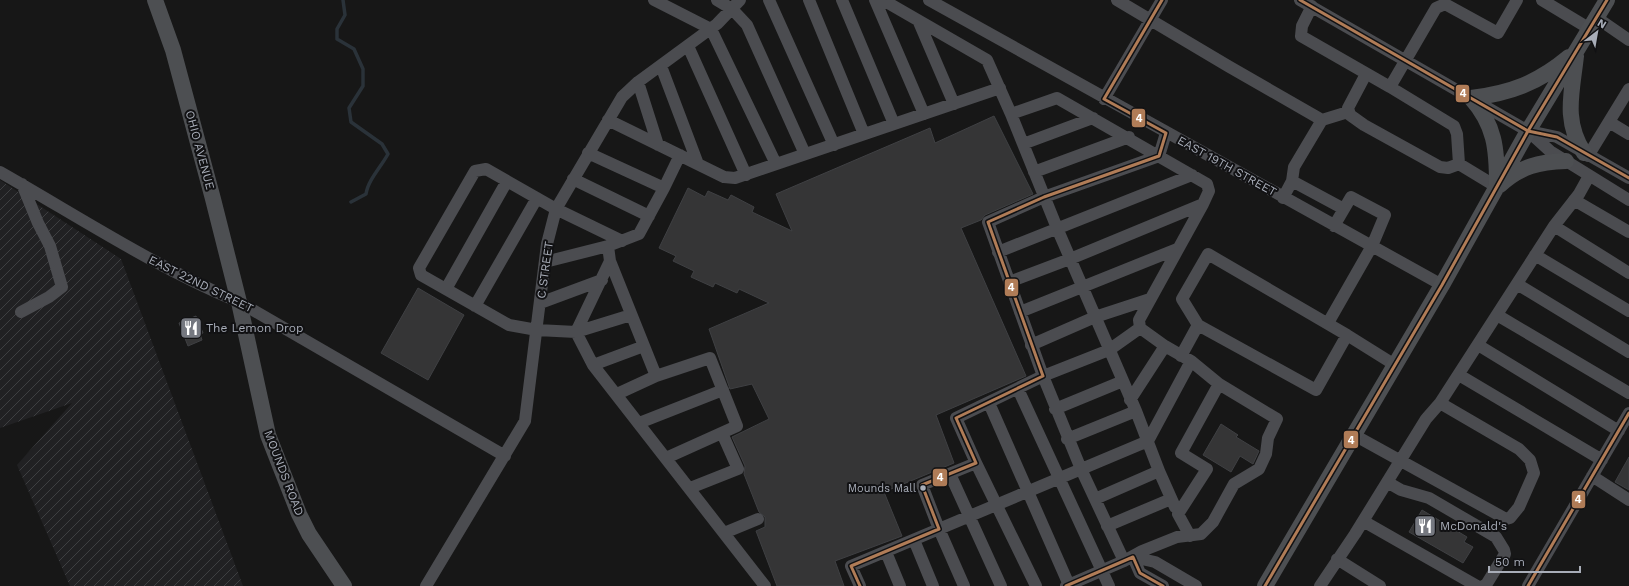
<svg xmlns="http://www.w3.org/2000/svg" width="1629" height="586" font-family="'Work Sans',sans-serif">
<style>
.industrial{fill:url(#industrial-furrows)}
.lines{fill:none;stroke-linecap:round;stroke-linejoin:round}
.stream{stroke:#2a3239;stroke-width:3.5}
.building{fill:#353536;stroke:#3f4043}
.minor{stroke:#4b4c50;stroke-width:12}
.major{stroke:#4d4f52;stroke-width:16}
.bus-1-casing{stroke:#111113;stroke-width:6}
.bus-1{stroke:#b07c57;stroke-width:3}
.bus-dot{fill:#a8adb8;stroke:#111113;stroke-width:1.5}
.labels{text-anchor:middle;dominant-baseline:central;stroke-width:4;stroke-linejoin:round;paint-order:stroke}
.bus-label{font-size:11px;fill:#a8adb8;stroke:#111113;text-anchor:end}
.street-label{font-size:12px;fill:#a8adb8;stroke:#111113}
.poi-label{font-size:12px;fill:#a8adb8;stroke:#111113;text-anchor:start}
.line-badge{stroke:#111113;stroke-width:1.5}
.badge-label{font-size:11px;text-anchor:middle;font-weight:bold;fill:#fff}
</style>
<defs>
<pattern id="industrial-furrows" width="10" height="10" patternUnits="userSpaceOnUse"><rect width="10" height="10" fill="#212123"/><path d="M-1 1l2-2M0 10L10 0M9 11l2-2" fill="none" stroke="#3e3f41"/></pattern>
</defs>
<rect width="100%" height="100%" fill="#171717"/>
<!-- industrial -->
<path class="industrial" d="M0,180l121,79 122,327h-173l-53,-121 55,-62 -72,25z"/>
<g class="lines">
<!-- stream -->
<path class="stream" d="M343,0l2,15 -8,14v10l17,10 9,20v17l-14,22 2,14 31,22 6,10c-7,13 -20,26 -22,40l-15,8"/>
</g>
<!-- building -->
<path class="building" d="M994,116l39,78 -48,21 -4,5 -20,8 65,148 -90,39 18,48 -70,29 18,44 -67,25 9,25h-67l-21,-55 9,-4v-10l-6,-5 -15,-38 1,-8 -13,-29 37,-18 -17,-35 -22,5 -21,-60 60,-26 -30,-14 -2,4 -22,-10 -2,4 -22,-10 3,-6 -21,-10 3,-5 -17,-8 29,-60 17,9 3,-6 20,9 3,-5 23,12 -2,5 40,19 -16,-37 154,-66 5,15z
M418,288l46,27 -36,65 -47,-27z
M196,316l7,17 -3,1 2,6 -14,6 -9,-23z
M1221,424l17,11 -2,2 23,14 -6,13 -13,-8 -9,16 -28,-17z
M1629,457v33l-14,-8z
M1422,510l45,27 -3,5 9,5 -10,16 -54,-31z"/>
<g class="lines">
<!-- minor -->
<path class="minor" d="M654,0l57,29 65,135
M717,0l15,9 15,16 58,129
M769,0l65,145
M809,0l55,134
M842,0l52,124
M875,0l49,114
M883,0l104,60 24,54 46,114 79,183 23,60 -64,28
M929,0l513,285
M1117,0l111,66 94,54 -28,47 -2,14 -9,17
M1300,0l228,131 22,20 79,49
M1542,0l48,29
M1312,6l-10,20 -1,10 89,51 46,-79 9,-4 53,29 19,-33
M1597,18l32,22
M918,20l36,84
M688,46l58,129
M661,66l37,98
M1366,74l-18,34 2,7 14,10 76,42 8,1 11,-4
M638,82l20,63
M1390,87l64,39 3,8 2,30
M1104,99l58,-99
M1011,114l46,-16 150,86 2,7 -6,13 -64,116 1,8 25,18 26,15 28,23 58,35 -9,19 -2,16 -7,15 -25,15 -21,38 -12,12 -24,3 -35,14 -18,10 -58,25
M608,120l116,57 11,1 265,-90
M1322,120l26,-8
M1609,122l20,12
M1529,131l28,6 72,41
M1023,144l70,-26
M588,153l76,35 16,-33
M1588,156l41,-67
M1459,164l38,23
M0,172c79,45 155,95 239,130l266,154
M1034,172l95,-35
M573,179l76,37
M1292,181l52,28
M664,188l-25,46 -31,12 2,15 46,115 54,-18 27,68 -71,32
M1574,200l55,32
M1554,226l75,47
M622,241l-66,-32 -70,-40 -11,2 -56,97 2,7 88,50 28,5 39,2 17,33 172,221
M998,252l194,-77
M1535,255l94,56
M545,262l63,-16
M1009,282l61,-23 133,-55
M1517,284l112,68
M446,289l61,-108
M540,303l62,-23
M475,306l62,-108
M21,312l28,-15 13,-10 -12,-41 -12,-23 -16,-39
M1020,312l157,-63
M1497,315l132,78
M1328,323l44,-77 13,-31 -34,-18 -17,29
M1198,325l-16,-26 26,-45 139,81
M576,332l34,-71
M576,332l55,-17
M1031,345l64,-28 55,-18
M1478,345l141,86
M1181,356l17,-31 118,65 31,-55 48,30
M593,365l51,-19
M1459,375l143,85
M1018,389l91,197
M617,394l39,-18
M1130,400l35,-54
M989,403l80,182
M1055,409l68,-28
M639,423l84,-33
M1354,435l152,84 4,-1 9,-11 15,-34 -4,-13 -11,-11 -79,-46
M1067,439l69,-28
M976,463l60,123
M1159,471l16,36
M950,474l51,112
M1592,476l37,24
M1387,482l14,8 28,8 67,39 8,13 1,4 -19,31 -3,1
M690,488l48,-19 -16,-36
M1363,521l114,65
M1107,526l64,-27
M724,533l34,-14
M1190,536l-12,-22 29,-45 -26,-16 38,-69
M914,540l19,46
M886,552l14,34
M1133,557l22,5 41,24
M1133,557l7,16 23,13
M1337,559l43,27
M1124,561l-43,-92 -38,-93 66,-26 31,-22
M426,586l99,-165 22,-177 9,-35 66,-112 16,-15 79,-58 23,-24
M860,586l-9,-20 88,-37 -17,-44 54,-22 -20,-45 87,-42 -55,-154 56,-25 115,-41 7,-23
M964,586l-25,-57 209,-88 43,-80
M1320,586l35,-52 71,-115 14,-16 114,-177 25,-32 10,-18
M1528,586l101,-173"/>
<!-- major -->
<path class="major" d="M155,0l18,50 40,149 26,103 29,133 31,79 10,20 35,52
M1576,56c-4,37 -13,64 8,97
M1471,98c40,-5 67,-15 98,-41
M1471,98c24,27 26,51 26,87
M1500,185c20,-19 40,-23 66,-24
M1265,586l177,-301 86,-154 79,-131"/>
<!-- bus-1 casing -->
<g class="bus-1-casing">
<path id="bus-1" d="M1300,0l228,131 29,6 72,41
M860,586l-9,-20 88,-37 -17,-44 54,-22 -20,-45 87,-42 -55,-154 56,-25 115,-41 7,-23 -62,-34 58,-99
M1066,586l67,-29 7,16 23,13
M1265,586l177,-301 86,-154 79,-131
M1528,586l101,-173"/>
</g>
<!-- bus-1 -->
<use href="#bus-1" class="bus-1"/>
</g>
<!-- icons -->
<defs>
<g id="restaurant-square" transform="scale(1.15)"><rect x="-9" y="-9" width="18" height="18" rx="4" fill="#757880" stroke="#111113"/><path d="M-5-6h1v4h1v-4h1v4h1v-4h1v5L-1.5 .5V6h-2V.5L-5-1ZM5-6V6H3V1.5H1.5Q1.5-4 5-6Z" fill="#fff"/></g>
</defs>
<g fill-rule="evenodd">
<use href="#restaurant-square" x="191" y="328"/>
<use href="#restaurant-square" x="1425" y="526"/>
</g>
<!-- markers -->
<circle class="bus-dot" cx="923" cy="488" r="3.5"/>
<g class="labels">
<!-- bus labels -->
<g class="bus-label">
<text x="916" y="488">Mounds Mall</text>
</g>
<!-- street labels -->
<g class="street-label">
<text transform="translate(200 150) rotate(75)">OHIO AVENUE</text>
<text transform="translate(1227 166) rotate(29)">EAST 19TH STREET</text>
<text transform="translate(545 270) rotate(-82)">C STREET</text>
<text transform="translate(201 284) rotate(26)">EAST 22ND STREET</text>
<text transform="translate(284 473) rotate(69)">MOUNDS ROAD</text>
</g>
<!-- poi labels -->
<g class="poi-label">
<text x="206" y="328">The Lemon Drop</text>
<text x="1440" y="526">McDonald's</text>
</g>
</g>
<g class="line-badge">
<rect x="1455" y="84" width="15" height="19" rx="4" fill="#b07c57"/>
<rect x="1131" y="108" width="15" height="20" rx="4" fill="#b07c57"/>
<rect x="1004" y="278" width="15" height="19" rx="4" fill="#b07c57"/>
<rect x="1343" y="430" width="16" height="19" rx="4" fill="#b07c57"/>
<rect x="932" y="468" width="16" height="19" rx="4" fill="#b07c57"/>
<rect x="1571" y="490" width="15" height="19" rx="4" fill="#b07c57"/>
</g>
<g class="badge-label">
<text x="1463" y="97">4</text>
<text x="1139" y="122">4</text>
<text x="1011" y="291">4</text>
<text x="1351" y="444">4</text>
<text x="940" y="481">4</text>
<text x="1578" y="503">4</text>
</g>
<!-- north arrow -->
<g transform="translate(1597 32) rotate(31)" stroke="#111113" stroke-width="3" paint-order="stroke">
<path d="M0-3L7 15L0 10L-7 15Z" fill="#a8adb8"/>
<text y="-6" font-size="11" font-weight="bold" text-anchor="middle" fill="#a8adb8">N</text>
</g>
<!-- scale -->
<path d="M1489 566v6h91v-6" fill="none" stroke="#a8adb8" stroke-width="2"/>
<text x="1495" y="566" font-size="12" fill="#a8adb8" stroke="#111113" stroke-width="3" paint-order="stroke">50 m</text>
</svg>
